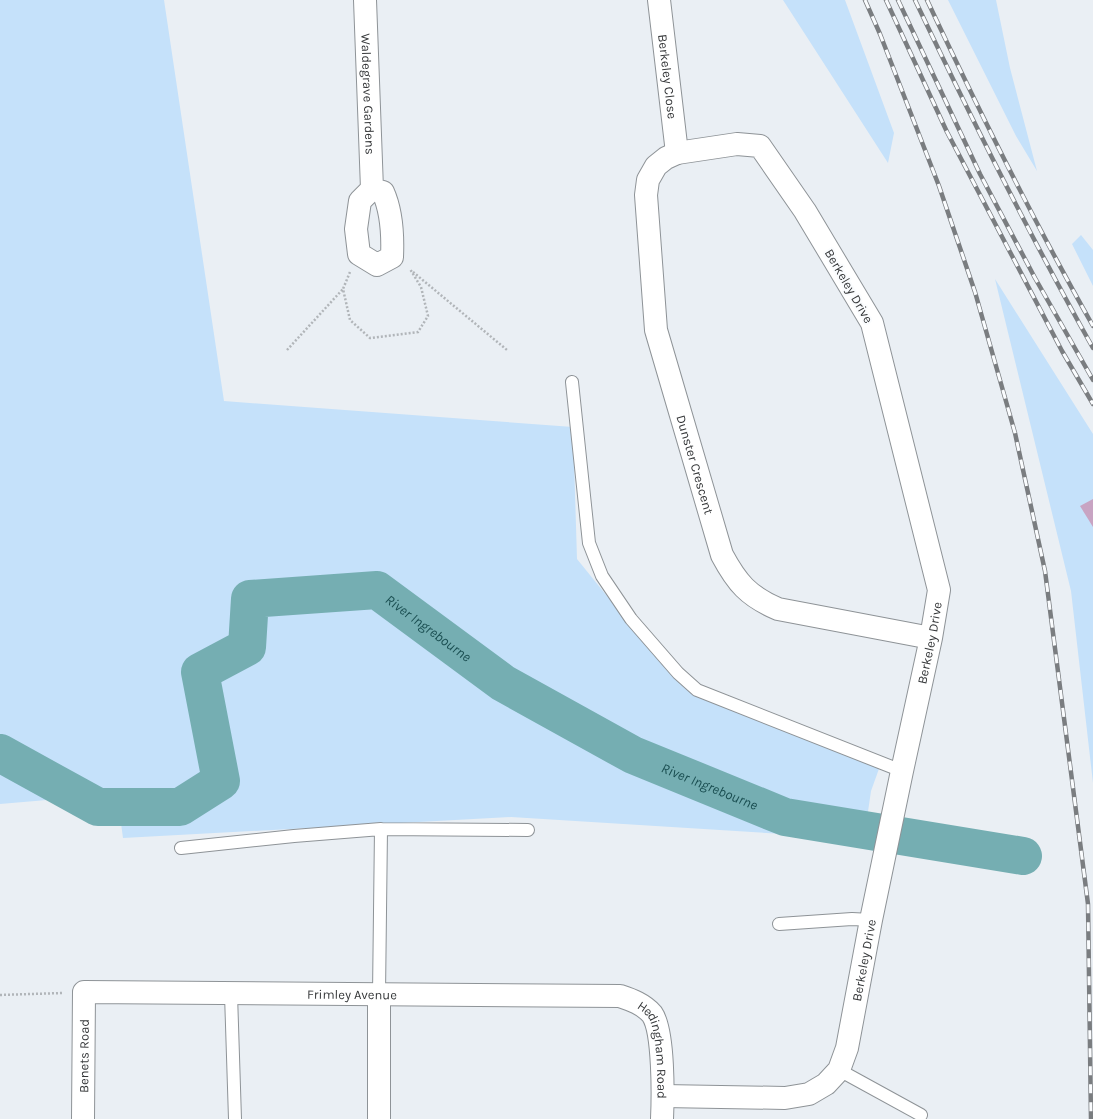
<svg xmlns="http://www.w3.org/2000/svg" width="1093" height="1119" font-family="Karla,sans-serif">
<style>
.green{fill:#c5e1fa}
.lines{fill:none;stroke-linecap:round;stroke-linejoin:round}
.river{stroke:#75aeb2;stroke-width:38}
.building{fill:#c8a4c3}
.lane-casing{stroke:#8e9397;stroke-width:14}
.street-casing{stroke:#8e9397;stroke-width:24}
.path{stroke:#b1b5b9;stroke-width:2.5;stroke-dasharray:2 2;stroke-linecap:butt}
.lane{stroke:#fff;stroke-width:12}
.street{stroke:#fff;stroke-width:22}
.rail-casing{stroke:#7a7d80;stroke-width:4.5}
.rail{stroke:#fafcfe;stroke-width:3;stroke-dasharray:9;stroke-linecap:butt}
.labels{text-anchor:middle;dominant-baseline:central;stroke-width:4;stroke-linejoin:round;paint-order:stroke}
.street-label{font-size:13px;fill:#36383a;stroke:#fafcfe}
.water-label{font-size:14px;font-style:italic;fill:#1a4e51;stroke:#fafcfe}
</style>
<rect width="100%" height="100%" fill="#eaeff4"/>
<!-- green -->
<path class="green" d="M0,0h164l60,401 349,26 4,132 94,116 190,80 19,11 -9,25 -7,48 -353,-22 -388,21 -6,-44 -117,10z
M783,0h62l49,133 -6,30z
M948,0h48l14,68 27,103 -21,-35z
M1081,235l12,15v36l-21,-42z
M995,279l98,155v349l-22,-192z"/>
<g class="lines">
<!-- river -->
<path class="river" id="s1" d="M0,753l98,54h82l41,-26 -21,-109 47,-25 3,-48 127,-9 126,93 130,72 152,62 238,39"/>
</g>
<!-- building -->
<path class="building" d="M1093,499v28l-13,-21z"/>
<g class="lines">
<!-- lane casing -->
<g class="lane-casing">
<path id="lane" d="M572,382l17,161 13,33 29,43 47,54 19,17 205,81
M181,848l113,-12 87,-7
M779,924l73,-5 19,1
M231,994l4,125
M379,994l2,-165 147,1
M839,1070l82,45"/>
</g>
<!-- street casing -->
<g class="street-casing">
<g id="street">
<path id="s2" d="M365,0l7,189 -12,12 -4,28 3,25 18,11 15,-8c1,-22 0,-45 -9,-65l-11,-3"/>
<path id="s3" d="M659,0l18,153"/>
<path id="s4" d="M663,1096l122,2 24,-4 17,-10 13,-14 8,-22 24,-128 31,-149 29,-133 8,-48 -67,-267 -67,-112 -45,-65 -23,-2 -60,9 -11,5 -10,8 -8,14 -2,15 10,135 66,225c15,28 26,41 56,54l153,29"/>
<path id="s5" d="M83,1119l1,-127 536,4c12,4 23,8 32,18 12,17 11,83 10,105"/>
<path d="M379,1119v-125"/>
</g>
</g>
<!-- path -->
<path class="path" d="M350,272l-7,17 7,31 20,18 48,-6 10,-16 -7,-29 -11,-18
M413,272l94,78
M287,350l56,-61
M0,995l63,-2"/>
<!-- lane -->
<use href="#lane" class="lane"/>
<!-- street -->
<use href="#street" class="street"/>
<!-- rail casing -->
<g class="rail-casing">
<path id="rail" d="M865,0l15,34 59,152 36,106 40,141 30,138 43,333 3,215
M886,0l61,132 115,219 31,53
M898,0l82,174 55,104 58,102
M915,0c56,118 114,234 178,348
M927,0c52,111 106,220 166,326"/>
</g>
<!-- rail -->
<use href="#rail" class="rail"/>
</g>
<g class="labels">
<!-- street labels -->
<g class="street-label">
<text stroke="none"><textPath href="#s3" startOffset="77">Berkeley Close</textPath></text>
<text stroke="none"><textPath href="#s2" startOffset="94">Waldegrave Gardens</textPath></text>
<text transform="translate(849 286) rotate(60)">Berkeley Drive</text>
<text stroke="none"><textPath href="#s4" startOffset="1576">Dunster Crescent</textPath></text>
<text stroke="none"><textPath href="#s4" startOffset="622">Berkeley Drive</textPath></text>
<text stroke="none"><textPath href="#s4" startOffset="298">Berkeley Drive</textPath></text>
<text stroke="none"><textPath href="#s5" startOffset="395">Frimley Avenue</textPath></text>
<text stroke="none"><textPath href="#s5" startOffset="735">Hedingham Road</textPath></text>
<text stroke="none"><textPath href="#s5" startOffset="63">Benets Road</textPath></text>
</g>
<!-- water labels -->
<g class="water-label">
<text stroke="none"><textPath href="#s1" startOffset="646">River Ingrebourne</textPath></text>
<text stroke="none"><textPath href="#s1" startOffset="970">River Ingrebourne</textPath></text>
</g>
</g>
</svg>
